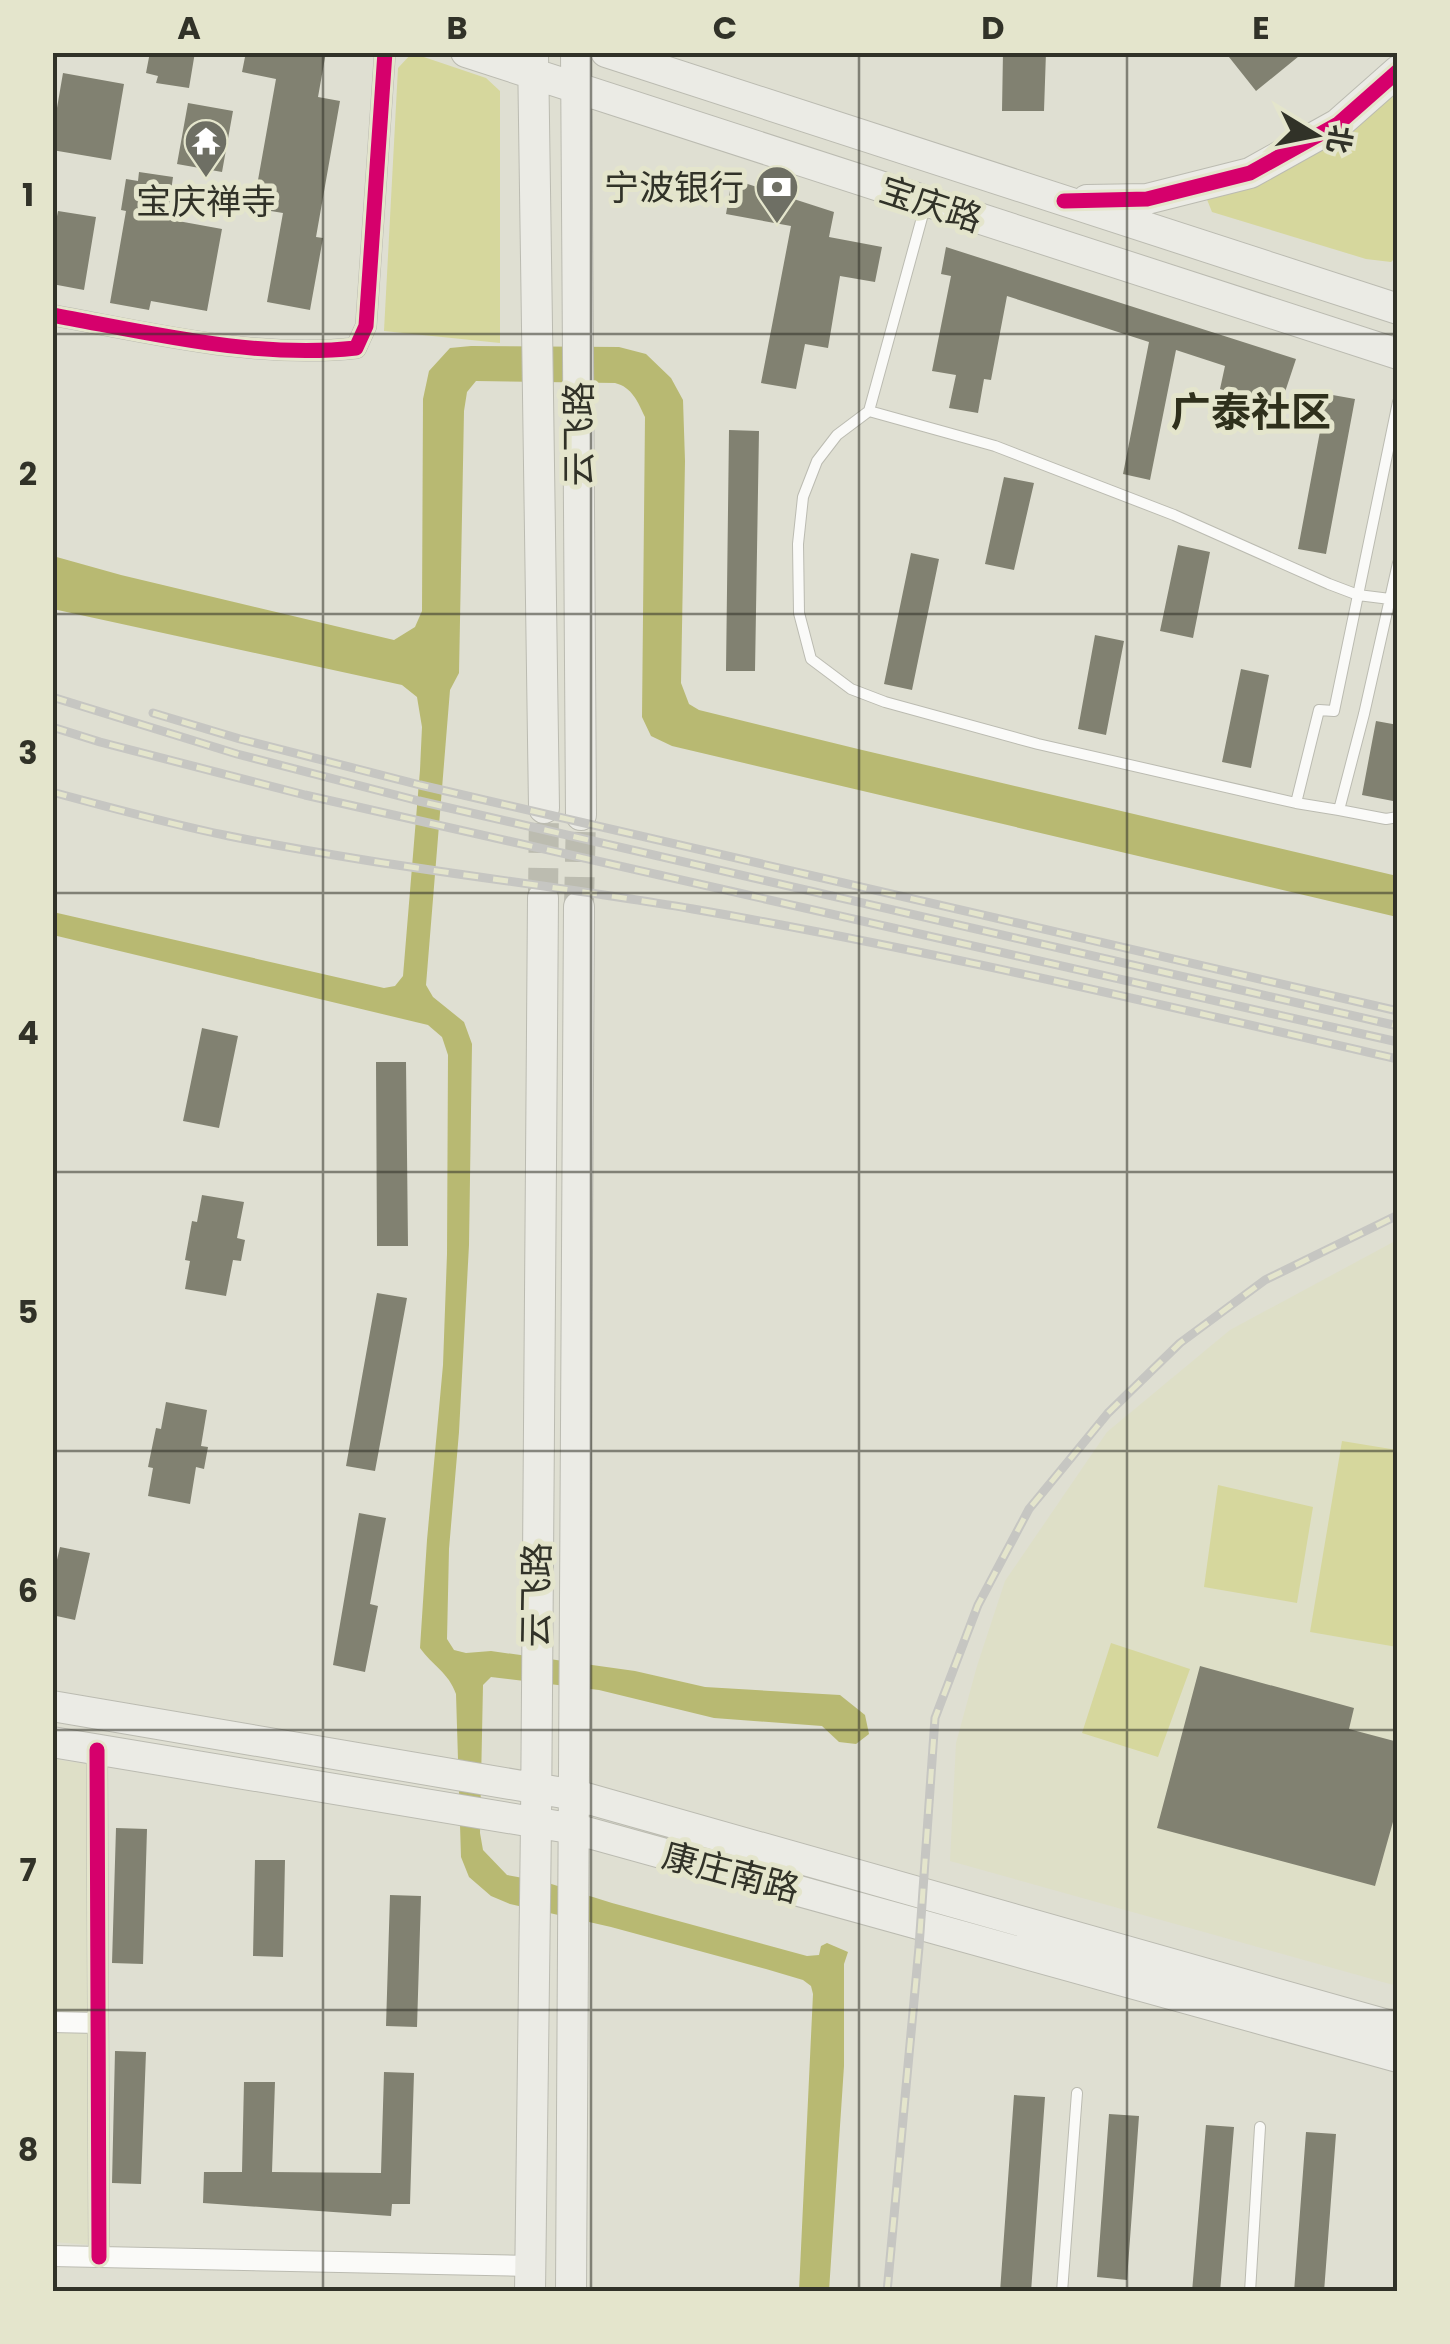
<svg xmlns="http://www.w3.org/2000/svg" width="1450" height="2344" font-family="Poppins,'Noto Sans SC',sans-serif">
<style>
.built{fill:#dedfc7}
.green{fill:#d6d79d}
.water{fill:#b8b972}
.building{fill:#818171}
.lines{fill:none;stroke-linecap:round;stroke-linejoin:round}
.secondary-tunnel{stroke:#bcbcb0;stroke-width:30;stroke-dasharray:30 15;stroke-linecap:butt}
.lane-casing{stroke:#bbbbb1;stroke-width:12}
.street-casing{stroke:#bbbbb1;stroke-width:22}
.secondary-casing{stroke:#bbbbb1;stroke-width:32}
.lane{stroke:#fafaf8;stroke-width:10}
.street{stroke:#fafaf8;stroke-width:20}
.secondary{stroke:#ebebe5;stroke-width:30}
.rail-casing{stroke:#c6c6c2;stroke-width:9}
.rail{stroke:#e4e5cc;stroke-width:5;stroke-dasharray:15;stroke-linecap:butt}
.cycleway-casing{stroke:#e4e5cc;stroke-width:21}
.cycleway{stroke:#d6006c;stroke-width:15}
.grid{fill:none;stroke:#313228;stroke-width:2.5;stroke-opacity:0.55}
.labels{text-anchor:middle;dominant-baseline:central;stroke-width:10;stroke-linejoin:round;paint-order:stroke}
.poi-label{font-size:35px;fill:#313228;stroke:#e4e5cc;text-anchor:end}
.street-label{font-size:35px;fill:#313228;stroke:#e4e5cc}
.quarter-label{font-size:40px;font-weight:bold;fill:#2f301c;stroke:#e4e5cc}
.neatline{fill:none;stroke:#313228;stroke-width:4}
.grid-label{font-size:32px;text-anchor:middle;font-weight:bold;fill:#313228}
</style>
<rect width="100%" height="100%" fill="#dfdfd2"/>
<!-- built -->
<path class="built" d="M1397,1240v746l-447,-125 6,-118 21,-77 28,-85 102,-149 123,-102z
M53,1759l53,8 -1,479 -52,-4z"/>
<!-- green -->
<path class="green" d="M412,53l74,25 14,13v252l-116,-12 14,-263z
M1397,87l1,168 -7,7 -25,-3 -154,-47 -6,-15z
M1342,1441l55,9v197l-87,-15z
M1218,1485l95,22 -16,96 -93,-16z
M1111,1643l79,26 -32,88 -76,-24z"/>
<!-- water -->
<path class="water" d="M471,346l148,1 27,7 25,24 12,22 2,61 -4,222 8,21 10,6 159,39 539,127v41l-725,-171 -21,-10 -9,-19 3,-300c-7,-15 -13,-30 -30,-34l-139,-2 -9,11 -3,19 -5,262 -9,17 -24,295 7,12 31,25 8,22 -3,201 -10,187 -10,117 -2,90 7,11 12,3 25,-2 144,20 70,16 135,8 25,20 4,19 -13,10 -17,-2 -17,-16 -108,-8 -115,-28 -108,-13 -8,8 -3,148 3,17 24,25 38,7 67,21 195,53 12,-1 2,-9 6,-3 21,9 -4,12v102l-15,225h-30l14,-297 -2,-8 -8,-6 -37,-11 -155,-42 -101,-23 -19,-8 -22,-19 -8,-20 -5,-163c-7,-21 -24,-29 -36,-46l7,-108 16,-175 4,-111 1,-199 -6,-18 -14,-12 -375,-90v-23l331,76 11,-2 8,-10 17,-206 2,-43 -5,-30 -15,-12 -349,-76v-53l68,19 273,65 21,-13 7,-16 1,-212 6,-28 21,-23z"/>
<!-- building -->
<path class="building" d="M150,52h45l-6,36 -33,-5 2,-7 -12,-3z
M246,52h80l-8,45 22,4 -24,136 7,1 -13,72 -43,-8 16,-89 -30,-5 23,-129 -34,-7z
M1003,52h43l-2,59h-42z
M1225,52h79l-48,39z
M63,73l61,11 -13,76 -59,-10v-13z
M188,103l45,8 -11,61 -45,-8z
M139,172l34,5 -6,42 55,10 -15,82 -56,-10 -2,9 -39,-7 16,-92 -5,-1 5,-31 12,2z
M732,179l102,33 -5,25 53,10 -7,35 -35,-6 -12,72 -23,-4 -9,45 -35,-6 30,-157 -65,-12z
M58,211l38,6 -12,73 -32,-6v-41z
M946,247l350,112 -16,48 -60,-18 5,-23 -49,-16 -26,130 -27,-6 26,-132 -142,-46 -16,84 -7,-1 -6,34 -29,-5 7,-33 -24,-4 19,-95 -10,-2z
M1327,394l28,5 -29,155 -28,-5z
M729,430l30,1 -4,240h-29z
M1004,477l30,6 -20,87 -29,-6z
M1178,545l32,7 -17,86 -33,-7z
M911,553l28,6 -27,131 -28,-6z
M1095,635l29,6 -18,94 -28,-6z
M1241,669l28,6 -18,93 -29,-6z
M1376,721l22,4v50l-5,26 -31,-6z
M202,1028l36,8 -19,92 -36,-7z
M376,1062h30l2,184h-31z
M202,1195l42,7 -7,36 8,2 -4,21 -8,-1 -7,36 -41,-7 5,-28 -5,-1 7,-39 5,1z
M377,1293l30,5 -32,173 -29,-5z
M166,1402l41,8 -6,36 7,1 -4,22 -8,-2 -6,37 -42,-8 5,-28 -5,-1 8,-39 5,1z
M359,1513l27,5 -16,86 8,2 -13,66 -32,-7z
M60,1547l30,6 -15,67 -23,-5v-34z
M1200,1666l154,42 -5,21 49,13v62l-23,82 -218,-58z
M116,1828l31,1 -4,135 -31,-1z
M255,1860h30l-2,97 -30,-1z
M390,1895l31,1 -4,131 -31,-1z
M115,2051l31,1 -5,132 -29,-1z
M384,2072l30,1 -4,131h-18l-1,12 -188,-13 1,-31h38l2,-90h31l-3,90 109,1z
M1014,2095l31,2 -14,195h-31z
M1109,2114l30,2 -12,164 -30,-3z
M1206,2125l28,2 -14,165h-28z
M1306,2132l30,2 -12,158h-30z"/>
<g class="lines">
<!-- secondary-tunnel -->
<path class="secondary-tunnel" d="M543,898l1,-90
M579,907l2,-92"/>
<!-- lane casing -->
<g class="lane-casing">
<path id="lane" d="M926,203l-57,208 -32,24 -20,26 -14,36 -5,47 1,69 12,46 40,30 34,13 153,42 258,59
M1398,402l-64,309 -15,-1 -23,93 43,7 25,-96 34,-151
M869,411l126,35 179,69 155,69 29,11 40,5
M1339,810l47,9 12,-2
M1062,2292l15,-199
M1250,2292l10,-165"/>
</g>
<!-- street casing -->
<g class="street-casing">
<path id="street" d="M52,315c99,18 203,44 304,33l10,-22 19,-274
M97,1750l2,507
M52,2022l46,1
M52,2256l478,10"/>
</g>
<!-- secondary casing -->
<g class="secondary-casing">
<path id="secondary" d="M466,52l932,302
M533,52l11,756
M576,52l5,763
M606,52l792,257
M1087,200l60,-1 103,-26 88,-49 60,-53
M52,1706l523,89 823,233
M52,1742l523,87 823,228
M530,2292l6,-469 7,-925
M571,2292l8,-1385"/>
</g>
<!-- lane -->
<use href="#lane" class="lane"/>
<!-- street -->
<use href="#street" class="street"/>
<!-- secondary -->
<use href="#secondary" class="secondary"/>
<!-- rail casing -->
<g class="rail-casing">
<path id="rail" d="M52,697l185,57 182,47 979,225
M153,713l87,26 180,46 978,226
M52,727l48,15 205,53 1093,247
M52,792c59,16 118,32 177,44 154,31 310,47 464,73 237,41 470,96 705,150
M887,2292l32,-345 16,-229 43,-113 51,-96 79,-96 72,-70 85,-63 133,-65"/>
</g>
<!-- rail -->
<use href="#rail" class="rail"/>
<!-- cycleway casing -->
<g class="cycleway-casing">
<path id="cycleway" d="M1064,201l83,-2 103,-26 88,-49 60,-53
M52,315c99,18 203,44 304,33l10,-22 19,-274
M97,1750l2,507"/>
</g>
<!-- cycleway -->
<use href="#cycleway" class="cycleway"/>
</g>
<!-- grid -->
<path class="grid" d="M323,52v2240M591,52v2240M859,52v2240M1127,52v2240M52,334h1346M52,614h1346M52,893h1346M52,1172h1346M52,1451h1346M52,1730h1346M52,2010h1346"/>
<!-- icons -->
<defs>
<g id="temple-pin" transform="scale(2.25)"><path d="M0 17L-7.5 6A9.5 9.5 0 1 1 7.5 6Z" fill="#6e6f64" stroke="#e4e5cc"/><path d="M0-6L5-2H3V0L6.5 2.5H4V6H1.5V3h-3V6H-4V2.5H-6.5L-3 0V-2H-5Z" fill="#fff"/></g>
<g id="bank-pin" transform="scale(2.25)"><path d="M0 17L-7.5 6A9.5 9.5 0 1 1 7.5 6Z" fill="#6e6f64" stroke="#e4e5cc"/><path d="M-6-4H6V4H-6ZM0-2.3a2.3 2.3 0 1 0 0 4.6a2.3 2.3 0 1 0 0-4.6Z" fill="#fff"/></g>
</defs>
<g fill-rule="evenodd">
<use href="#temple-pin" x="206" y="141"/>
<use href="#bank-pin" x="777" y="187"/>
</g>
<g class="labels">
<!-- poi labels -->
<g class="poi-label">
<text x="744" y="187">宁波银行</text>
<text x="206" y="201" text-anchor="middle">宝庆禅寺</text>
</g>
<!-- street labels -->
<g class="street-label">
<text transform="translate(931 204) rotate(18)">宝庆路</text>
<text transform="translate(578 434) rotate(-90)">云飞路</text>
<text transform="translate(536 1595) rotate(-89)">云飞路</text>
<text transform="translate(731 1872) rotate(15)">康庄南路</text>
</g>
<!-- quarter labels -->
<g class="quarter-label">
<text x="1251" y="412">广泰社区</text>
</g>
</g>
<!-- border -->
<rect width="1450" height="2344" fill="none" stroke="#e4e5cc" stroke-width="110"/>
<!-- north arrow -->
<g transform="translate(1315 135) rotate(100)" stroke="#e4e5cc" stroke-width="8" paint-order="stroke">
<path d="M0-8L18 38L0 25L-18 38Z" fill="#313228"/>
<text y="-15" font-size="28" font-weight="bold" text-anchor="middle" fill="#313228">北</text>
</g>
<rect x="55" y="55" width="1340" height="2234" class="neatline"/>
<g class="grid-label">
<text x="189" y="39">A</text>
<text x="457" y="39">B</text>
<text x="725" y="39">C</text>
<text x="993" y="39">D</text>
<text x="1261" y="39">E</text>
<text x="28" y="206">1</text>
<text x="28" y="485">2</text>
<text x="28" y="764">3</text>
<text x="28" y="1044">4</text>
<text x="28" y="1323">5</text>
<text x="28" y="1602">6</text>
<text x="28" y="1881">7</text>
<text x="28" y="2161">8</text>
</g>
</svg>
